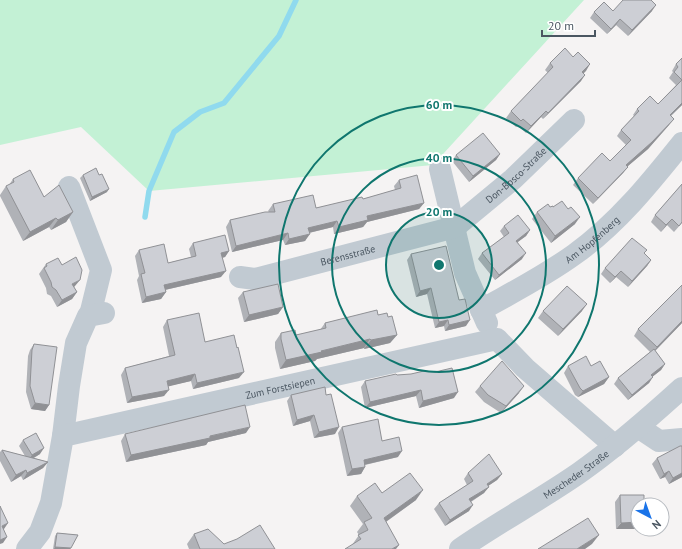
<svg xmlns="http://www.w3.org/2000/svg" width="682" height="549" font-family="'PT Sans',sans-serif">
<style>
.green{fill:#c3f1d5}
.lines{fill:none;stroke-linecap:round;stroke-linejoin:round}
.stream{stroke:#90daee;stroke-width:5.5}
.minor{stroke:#c1cad2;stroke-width:22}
.wall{fill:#b0b2b7}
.shaded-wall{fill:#909195}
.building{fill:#cdcfd5;stroke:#909195}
.ring{fill:none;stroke:#0f766e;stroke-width:2}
.labels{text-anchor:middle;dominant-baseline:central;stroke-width:4;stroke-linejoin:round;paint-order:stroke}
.street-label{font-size:10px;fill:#4a5661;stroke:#fff}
.centre{fill:#0f766e;stroke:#fff;stroke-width:2}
.ring-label{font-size:12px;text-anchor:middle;font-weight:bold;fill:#0f766e;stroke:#fff;stroke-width:4;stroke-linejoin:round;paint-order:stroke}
</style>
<rect width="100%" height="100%" fill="#f5f3f3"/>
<!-- green -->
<path class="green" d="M0,0h584l-151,165 -284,26 -68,-64 -81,18z"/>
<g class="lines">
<!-- stream -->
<path class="stream" d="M145,217l4,-26 25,-59 26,-20 24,-9 55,-67 17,-36"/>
<!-- minor -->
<g class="minor">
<path d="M440,169l25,104 22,50"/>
<path d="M69,187l32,83 -11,45"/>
<path id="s1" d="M240,277l15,2 200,-52 58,-48 61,-59"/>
<path id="s2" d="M481,310c32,-18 64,-34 94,-56 42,-30 75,-71 107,-111"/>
<path d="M638,427l21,14 23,-2"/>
<path d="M63,436l6,-50 7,-43 12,-27 16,-3"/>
<path id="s3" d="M27,549l13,-17 11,-29 12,-67 434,-97 28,29 90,78"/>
<path id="s4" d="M460,549c39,-27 80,-49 119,-76 36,-25 70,-55 103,-85"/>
</g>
</g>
<!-- wall -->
<path class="wall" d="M613,11h39l-24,25 -12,-11 -9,9 -17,-16 4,-6z
M573,57l17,7 -7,9 -2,8 -38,38 -2,-2 -15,16 -8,-7 -2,1 -10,-9 5,-7 37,-38 -3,-3 5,-7z
M682,58v47l-11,11 -2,9 -21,24 -20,17 -5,7 -30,31 -20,-19 5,-7 32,-17 16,-16 -9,-9 4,-6 13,-14 -1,-1 4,-6 21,-5 18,-19 -7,-7 4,-6 -1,-1 4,-7z
M500,154l-4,6 -27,22 -17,-21 4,-6z
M83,175l24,17 -17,9 -10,-23z
M13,179l31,18 29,15 -7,10 -15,8 -2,-3 -26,14 -23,-45v-1l6,-9 3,-1z
M399,180l25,23 -5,6 -52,13 -4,5 -29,7 -1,-7 -24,6 -4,8 -20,4 -2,-5 -51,12 -6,-25 4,-7 39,-8 -1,-1 5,-7 43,4 47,-9 32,-9 -1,-4z
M682,184v39l-8,9 -7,-7 -6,7 -10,-10 4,-7z
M550,207h3l15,2 7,15 -24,19 -19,-24 5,-7z
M504,226l26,4 -4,6 -8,6 4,17 -27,21 -17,-21 4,-6 22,-16 -4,-6z
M193,243l36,8 -4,6 -3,1 -1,19 -56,13 1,2 -5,7 -19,4 -5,-23 2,-4 -4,-20 4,-6 29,13 23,-6 -2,-8z
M647,250l-3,3 7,7 -4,6 -19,21 -12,-10 -6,6 -9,-9 4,-6z
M411,254l55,72 -21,5 -1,-5 -9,2 -8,-34 -11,3 -9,-37z
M46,264l29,22 -1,1 3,5 -5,7 -15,8 -6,-11 -4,-2 -1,-6 -7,-14z
M682,285v38l-27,28 10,13 -4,6 -9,7 -3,6 -21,17 -14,-16 4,-6 32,-26 -16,-16 4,-7z
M243,292l40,15 -5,7 -34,8 -6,-24z
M543,311h39l-24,25 -20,-18z
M378,315l10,2 9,18 -7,8 -26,6v-1l-47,11 -2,2 -35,8 -5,-21v-6l6,-9 15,2 24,-5 5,-7z
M167,320l38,22 34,36 -46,11 -2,-8 -23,5 -4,10 -37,7 -6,-28 4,-7 44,-12 -6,-29z
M34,344l15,61 -4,6 -14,-2 -5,-17 2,-36 2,-6z
M568,366h23l18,11 -5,7 -26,13 -3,-2 -11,-22z
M397,375l57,23 -35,10 -3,-12 -51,12 -4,-21 4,-6z
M480,386l39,7 -18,20 -17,-11 -9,-10z
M291,395l44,39 -21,4 -4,-17 -17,5 -6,-25z
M342,427l40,14 16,16 -33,8v2l-4,7 -14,2 -9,-43z
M246,433l-38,9 -2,3 -80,17 -5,-21 4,-7z
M23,440l17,14 -6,4 14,4 -5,6 -20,12 -2,-4 -10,6 -11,-21v-9l2,-2 23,6 -6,-10z
M682,446v31l-13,7 -4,-7 -5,2 -8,-15 5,-6z
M468,473l34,1 -5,6 -9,6 -4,7 -13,9 -2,9 -24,15 -11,-17 5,-6 28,-18 -3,-6z
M382,493l34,7 -30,22 10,27 -44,-4 7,-10 -2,-3 6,-8 -13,-18 7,-10z
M620,495h24l-28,34 -1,-27z
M57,533l21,2 -8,14h-17l2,-13z
M194,534l30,10 51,5h-86l-2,-5z"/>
<!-- shaded-wall -->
<path class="shaded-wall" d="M656,5l-4,6 -24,25 4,-6z
M620,19l-4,6 -9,9 4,-5z
M590,64l-4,7 -8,8 4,-7z
M585,75l-4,6 -38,38 5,-6z
M682,103v2l-17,16 5,-6z
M546,111l-5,6 -15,16 5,-7z
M674,119l-5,6 -21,24 -26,22 4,-6z
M500,154l-4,6 -27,22 4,-6z
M628,167l-5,6 -30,31 5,-6z
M109,189l-2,3 -17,9 2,-4z
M424,203l-5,6 -52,13 -4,5 -29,7 5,-7 28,-11z
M73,212l-7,10 -15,8 7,-10z
M580,217l-5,7 -24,19 4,-7z
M56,218l-7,9 -26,14 7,-9z
M672,219l-5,6 -6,7 5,-7z
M337,221l-4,6 -29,7 4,-6z
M530,230l-4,6 -14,10 4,-5z
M288,233l-5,7 -51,12 4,-6z
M310,234l-5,7 -20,4 4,-6z
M229,251l-4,6 -8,2 4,-6z
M526,253l-4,6 -27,21 4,-5z
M651,260l-4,6 -19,21 4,-6z
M226,271l-5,6 -61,14 4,-6z
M621,271l-5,6 -6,6 5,-6z
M80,280l-5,6 -7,5 4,-7z
M431,288l-4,6 -11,3 4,-6z
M77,292l-5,7 -15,8 5,-7z
M166,292l-5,7 -19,4 4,-6z
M587,304l-5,7 -24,25 5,-7z
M283,307l-5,7 -34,8 5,-7z
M448,320l-4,6 -9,2 4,-6z
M470,320l-4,6 -21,5 4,-6z
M682,321v2l-30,31 5,-7z
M397,335l-7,8 -26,6 7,-9z
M370,339l-6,9 -47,11 -2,2 -35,8 6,-9z
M665,364l-4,6 -14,11 4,-6z
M244,372l-5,6 -46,11 4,-6z
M195,374l-4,7 -29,7 5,-7z
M609,377l-5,7 -26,13 5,-6z
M653,377l-4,6 -21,17 4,-5z
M524,386l-5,7 -18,20 5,-7z
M169,390l-5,6 -37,7 5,-6z
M421,390l-5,6 -51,12 5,-6z
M458,392l-4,6 -35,10 4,-7z
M35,403l14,2 -4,6 -14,-2z
M314,415l-4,6 -17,5 4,-6z
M250,427l-4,6 -38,9 -2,3 -80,17 5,-7z
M339,427l-4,7 -21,4 5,-6z
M44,448l-4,6 -12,7 4,-6z
M402,451l-4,6 -39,9 5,-6z
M48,462l-5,6 -20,12 4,-7z
M365,467l-4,7 -14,2 5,-7z
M26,470l-5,6 -10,6 5,-7z
M669,471l-4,6 -5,2 4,-5z
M682,473v4l-13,7 4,-6z
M502,474l-5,6 -15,10 5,-6z
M489,487l-5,6 -19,12 4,-6z
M423,490l-7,10 -39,28 7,-10z
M473,505l-4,6 -24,15 5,-6z
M638,522v7h-22l5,-6z
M8,523l-4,6 -4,2 2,-5z
M599,535l-7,9 -7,5h-8z
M7,537l-4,6 -3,1v-4z
M399,545l-3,4h-4z
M55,547l16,1 -1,1h-16z"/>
<!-- building -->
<path class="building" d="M623,0h28l5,5 -24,25 -12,-11 -9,10 -17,-17 10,-10 9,9z
M565,48l8,9 5,-5 12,12 -8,8 3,3 -37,38 -2,-2 -15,15 -8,-7 -2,2 -10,-10 42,-44 -3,-4z
M682,58v45l-12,12 4,4 -22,23 -26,23 2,2 -30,31 -20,-20 24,-25 8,8 21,-21 -10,-10 18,-19 -2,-2 13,-13 8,8 24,-24 -8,-8 4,-5 -2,-3z
M483,133l17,21 -27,22 -17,-21z
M96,168l3,7 3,-1 7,15 -17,8 -9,-22z
M30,170l14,27 15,-12 14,27 -15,8 -2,-2 -26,14 -24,-46 8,-4 -1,-3z
M417,175l7,28 -57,13 1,4 -29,7 -2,-6 -29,7 2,6 -21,5 -1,-6 -52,13 -6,-26 35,-8h10l-2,-8 40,-9 3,13 46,-11 1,2 38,-11 -2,-8z
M682,184v38l-3,4 -7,-7 -6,6 -11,-10z
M562,201l6,8 3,-2 9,10 -25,19 -18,-24 11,-8 2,3 3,-1v1z
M518,215l12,15 -14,11 10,12 -27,22 -17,-22 27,-20 -5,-7z
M225,235l4,16 -8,2 5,18 -62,14 2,7 -20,5 -5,-23 4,-1 -6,-23 25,-6 4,19 28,-7 -3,-13z
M632,238l15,12 -3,3 7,7 -19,21 -11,-10 -6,6 -10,-9z
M446,246l13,54 6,-1 5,21 -21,5 -1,-5 -9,2 -8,-34 -11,3 -9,-37z
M76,257l6,13 -2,10 -8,4 5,8 -15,8 -6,-10 -4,-3 -1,-5 -7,-14 3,-2 -1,-2 12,-6 4,7z
M278,284l5,23 -34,8 -6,-23z
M682,285v36l-25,26 -19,-18z
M567,286l20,18 -24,25 -20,-18z
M377,310l1,5 9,-2 1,4 4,-1 5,19 -26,5 -1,-1 -49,12 1,1 -36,8 -5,-21v-6l14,-3 1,5 30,-7 -1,-5z
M199,313l6,29 29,-7 3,13 1,-1 6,25 -47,11 -2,-9 -28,7 2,9 -37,7 -7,-29 50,-13 -8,-35z
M34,344l23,3 -8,58 -14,-2 -5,-17 2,-36z
M654,349l11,15 -14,11 2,2 -21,18 -14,-17z
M586,356l5,10 9,-5 9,16 -26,14 -3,-3 -12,-22z
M502,361l22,25 -18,20 -18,-11 -8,-9z
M452,368l6,24 -35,9 -2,-11 -51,12 -5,-21 31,-7 1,1 14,-1 13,-3 11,1z
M325,387l1,8 5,-1 8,33 -20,5 -5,-17 -17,5 -6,-25z
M245,405l5,22 -40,9v2l-79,17 -6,-21z
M378,419l4,22 17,-4 3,14 -38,9 1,7 -13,2 -10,-42z
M36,433l8,15 -12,7 -9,-15z
M680,446h2v27l-9,5 -4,-7 -5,3 -7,-16z
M2,450l46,12 -21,11 -1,-3 -10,5z
M489,454l13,20 -15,10 2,3 -20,12 4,6 -23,15 -11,-17 34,-22 -5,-8z
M410,473l13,17 -39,28 15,27 -7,4h-47l16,-10 -3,-4 10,-5 -4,-8 8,-4 -15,-22 18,-13 7,10z
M620,495h24v10h-6v17l-17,1z
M0,506l8,17 -6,3 5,11 -7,3z
M588,518l11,17 -22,14h-39z
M260,525l15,24h-75l-6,-15 14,-5 16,15 13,-5z
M57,533l21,2 -7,13 -16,-1z"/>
<!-- distance rings -->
<circle cx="439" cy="265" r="53" fill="#0f766e" fill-opacity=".12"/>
<g class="ring">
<circle cx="439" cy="265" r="53"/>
<circle cx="439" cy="265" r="107"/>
<circle cx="439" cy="265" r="160"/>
</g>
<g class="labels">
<!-- street labels -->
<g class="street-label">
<text stroke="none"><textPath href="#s1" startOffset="302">Don-Bosco-Straße</textPath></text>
<text stroke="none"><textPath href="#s2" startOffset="132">Am Hopfenberg</textPath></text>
<text stroke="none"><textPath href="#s1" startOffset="111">Berensstraße</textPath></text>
<text stroke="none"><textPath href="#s3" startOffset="343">Zum Forstsiepen</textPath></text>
<text stroke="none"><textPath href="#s4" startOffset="138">Mescheder Straße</textPath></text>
</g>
</g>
<circle cx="439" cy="265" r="6" class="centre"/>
<g class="ring-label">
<text x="439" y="109">60 m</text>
<text x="439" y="162">40 m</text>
<text x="439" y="216">20 m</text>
</g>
<!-- north arrow -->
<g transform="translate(650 517) rotate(139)"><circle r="19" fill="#ffffff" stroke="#b7bbc0"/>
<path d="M0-3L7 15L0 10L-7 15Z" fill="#1a73e8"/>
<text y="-6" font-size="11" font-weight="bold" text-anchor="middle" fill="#4a5661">N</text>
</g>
<!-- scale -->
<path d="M542 30v6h53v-6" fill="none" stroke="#4a5661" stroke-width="2"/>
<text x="548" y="30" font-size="12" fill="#4a5661" stroke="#ffffff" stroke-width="3" paint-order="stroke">20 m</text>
</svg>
